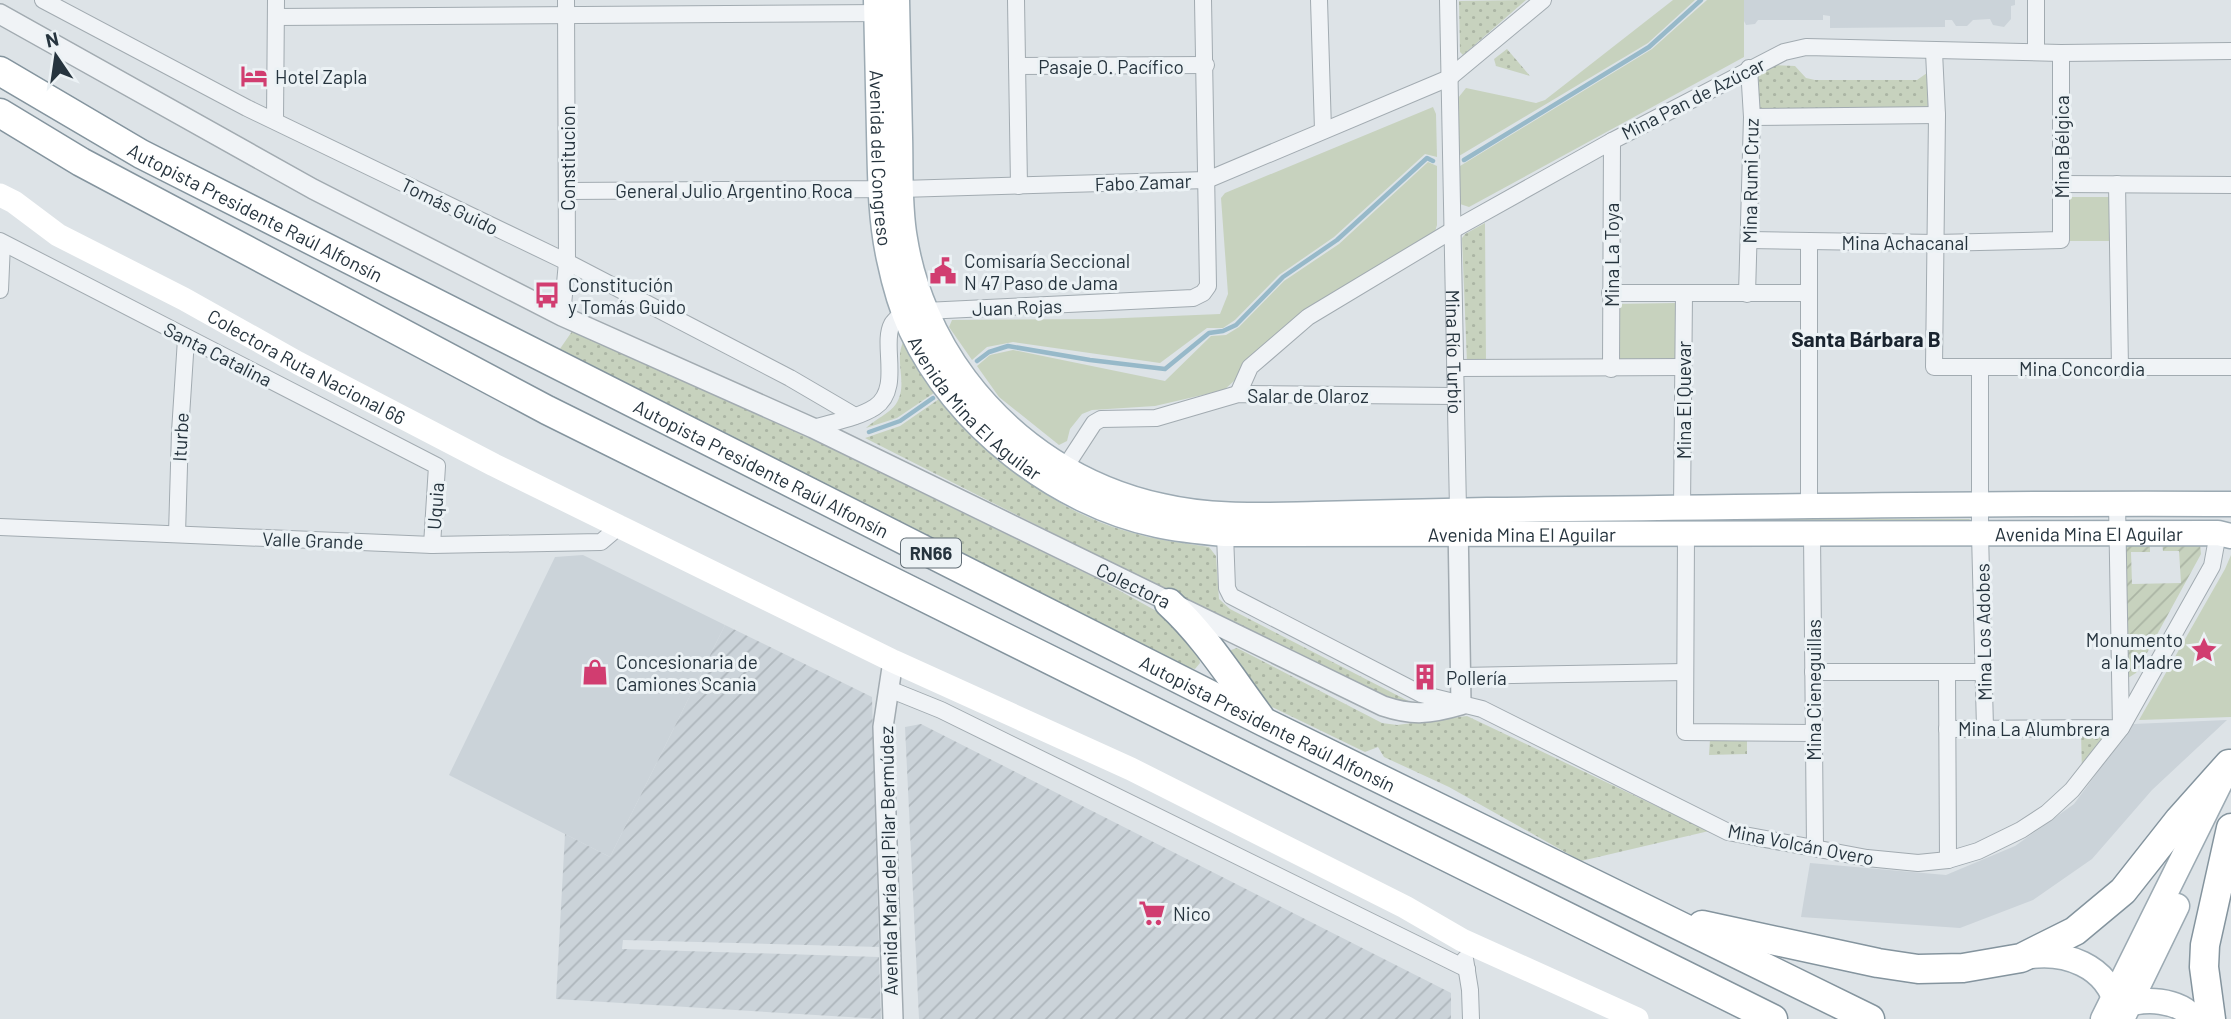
<svg xmlns="http://www.w3.org/2000/svg" width="2231" height="1019" font-family="Barlow,sans-serif">
<style>
.built{fill:#cbd3d9}
.industrial{fill:url(#industrial-furrows)}
.grass{fill:url(#grass-dots)}
.park{fill:#c7d2be}
.garden{fill:url(#garden-furrows)}
.lines{fill:none;stroke-linecap:round;stroke-linejoin:round}
.stream{stroke:#97b9c9;stroke-width:4.5}
.minor-casing{stroke:#a2abb1;stroke-width:18}
.tertiary-casing{stroke:#a2abb1;stroke-width:22}
.primary-casing{stroke:#9caab3;stroke-width:27}
.motorway-casing{stroke:#84949e;stroke-width:31}
.minor{stroke:#f0f3f6;stroke-width:16}
.tertiary{stroke:#f0f3f6;stroke-width:19}
.secondary{stroke:#fff;stroke-width:23}
.primary{stroke:#fff;stroke-width:24}
.motorway{stroke:#fff;stroke-width:28}
.labels{text-anchor:middle;dominant-baseline:central;stroke-width:6;stroke-linejoin:round;paint-order:stroke}
.shield{fill:#ecf2f5;stroke:#616d75;stroke-width:2}
.shield-label{font-size:18px;font-weight:bold;fill:#26343e}
.street-label{font-size:19px;fill:#26343e;stroke:#ecf2f5}
.poi-label{font-size:19px;fill:#26343e;stroke:#ecf2f5;text-anchor:start}
.neighbourhood-label{font-size:21px;font-weight:bold;fill:#19242f;stroke:#ecf2f5}
</style>
<defs>
<pattern id="industrial-furrows" width="10" height="10" patternUnits="userSpaceOnUse" patternTransform="scale(1.75)"><rect width="10" height="10" fill="#cbd3d9"/><path d="M-1 1l2-2M0 10L10 0M9 11l2-2" fill="none" stroke="#aeb6bb"/></pattern>
<pattern id="grass-dots" width="8" height="8" patternUnits="userSpaceOnUse" patternTransform="scale(1.75)"><rect width="8" height="8" fill="#c7d2be"/><path d="M2 2h.1M6 6h.1" fill="none" stroke="#abb5a4" stroke-width="1.8" stroke-linecap="round"/></pattern>
<pattern id="garden-furrows" width="10" height="10" patternUnits="userSpaceOnUse" patternTransform="scale(1.75)"><rect width="10" height="10" fill="#c7d2be"/><path d="M-1 1l2-2M0 10L10 0M9 11l2-2" fill="none" stroke="#abb5a4"/></pattern>
</defs>
<rect width="100%" height="100%" fill="#dde3e7"/>
<!-- built -->
<path class="built" d="M1744,0h271v5l-4,1v13l-7,8 -11,-2 -3,-6 -17,1 -6,6h-11l-4,-6h-7v7l-115,1v-12l-7,-1v5h-65l-3,4 -9,1 -2,-4z
M583,555l142,70 -115,232 -161,-82 106,-218z
M2227,720l-75,70 -60,69 -59,41 -73,28 -159,-11 9,-54 136,12 69,-29 59,-42 59,-80z"/>
<!-- industrial -->
<path class="industrial" d="M725,625l147,72 7,250 -256,-7 -1,9 257,8 2,62 -325,-20 9,-165 45,23z
M921,724l530,269v26h-532l-14,-292z"/>
<!-- grass -->
<path class="grass" d="M1526,0l-63,55 -3,-3 -1,-51z
M1507,49l23,27 -34,-10 -2,-7z
M1775,65l20,1 11,12 9,2h102l10,-7 1,38 -171,1 -1,-34 3,-5z
M1485,223l1,140h-19l-5,-125 3,-4z
M573,330l249,114 280,137 58,32 28,25 10,15 2,10 -5,6 -12,-3 -628,-310z
M904,340l30,53 -37,25 -31,10c8,-8 24,-15 30,-24 13,-20 -3,-43 8,-64z
M939,399c56,59 110,111 191,133 25,8 53,11 79,15l7,9 3,43 11,10 190,98h-17l-191,-93 -347,-176 35,-12z
M1761,519h208l4,3 -214,2z
M1237,648l145,75 15,2 70,-9 242,115 -128,30 -132,-74 -65,-30 -6,-10 -13,5 -103,-50 -33,-45 2,-7z
M2081,732h33l-32,41z
M1747,738v16l-38,1 1,-16z"/>
<!-- park -->
<path class="park" d="M1673,0h22l-47,43 -189,113 -1,-58 8,-10 70,15 9,-3z
M1707,0h37v57l-275,150 -9,-3v-38l192,-117z
M1433,107l3,7 1,43 -12,-3 -91,83 -55,38 -44,45 -12,8h-16l-47,35 -147,-21 -26,5 -15,13 -23,-33 3,-7 148,-1 120,-5 8,-20 -7,-96 4,-5z
M1428,162l9,4v59l-3,10 -118,72 -92,83 -69,16 -63,4 -10,4 -12,15 -3,12 -8,4 -60,-48 -22,-31 13,-11 23,-5 152,31 46,-45 15,-1 13,-8 45,-46 55,-37z
M2065,197h44l1,44h-44z
M1676,303v61l-62,1 1,-61z
M2231,555v162l-92,3 86,-151z"/>
<!-- garden -->
<path class="garden" d="M2150,542v10h-19l1,32 49,-1 -2,-32h-16l-1,-9 38,2 1,10 -65,119 -8,5 -5,-133z"/>
<g class="lines">
<!-- stream -->
<path class="stream" d="M1464,160l185,-113 52,-47
M977,361l12,-9 19,-6 82,14 75,9 44,-36 14,-2 13,-6 47,-48 54,-37 90,-82 6,3
M869,432l31,-11 33,-23"/>
<!-- minor casing -->
<g class="minor-casing">
<g id="minor">
<path d="M43,0l204,108 320,154 223,116 65,38"/>
<path d="M1016,0l3,186"/>
<path d="M1319,0l4,130"/>
<path id="s1" d="M1448,0l10,510"/>
<path d="M276,17l610,-4"/>
<path d="M1934,52l3,63 -3,252h297"/>
<path d="M2036,52v-52"/>
<path d="M1017,66l189,-1"/>
<path d="M1752,117l185,-2"/>
<path d="M275,119l1,-119"/>
<path d="M2061,184l170,1"/>
<path d="M2117,184l3,184"/>
<path d="M567,191l334,-2 306,-9 242,-102 94,-78"/>
<path d="M1749,240l187,3 125,-3v-187"/>
<path d="M0,241l437,225 -5,79"/>
<path d="M0,290l2,-47"/>
<path d="M1610,293h198"/>
<path d="M1747,294l5,-177 -3,-49"/>
<path d="M562,316l5,-54 -1,-262"/>
<path d="M1980,367v167l5,194"/>
<path d="M1455,368l228,-1"/>
<path d="M1611,369l1,-228"/>
<path d="M1238,394l12,-27 58,-50 143,-86 161,-90 172,-89 22,-5 255,6 170,-2"/>
<path d="M813,428c20,-6 45,-10 62,-21 27,-18 6,-63 17,-83 3,-5 8,-8 12,-12l289,-14 10,-5 5,-7 -5,-286"/>
<path d="M1064,469l30,-46 7,-4 55,-1 82,-24 216,2"/>
<path d="M1809,507v-266"/>
<path d="M1682,508l2,-215"/>
<path d="M0,527l432,18 169,-3 20,-17"/>
<path d="M177,534l3,-102 6,-93"/>
<path d="M1225,534l2,54 4,8 190,98 61,15 246,123 139,26 51,5 30,-3 30,-9 43,-21 26,-17 25,-23 49,-62 91,-162 6,-33"/>
<path d="M1686,534l-1,198 129,1"/>
<path d="M1812,534l3,313"/>
<path d="M1813,672h171"/>
<path d="M1947,672l1,188"/>
<path d="M1460,676l225,-4"/>
<path d="M889,689l52,21 526,259"/>
<path d="M1947,729l174,-1 -4,-225"/>
<path d="M1465,959l5,31 1,29"/>
</g>
</g>
<!-- tertiary casing -->
<g class="tertiary-casing">
<g id="tertiary">
<path id="s2" d="M0,14l313,175 249,127 251,112 570,278c30,10 47,8 78,-1l-3,-183"/>
<path d="M893,1019l-10,-292 10,-66"/>
</g>
</g>
<!-- primary casing -->
<g class="primary-casing">
<g id="primary">
<path id="s4" d="M876,0c1,44 2,88 3,133 1,42 1,85 10,126 5,24 12,49 22,71 43,94 145,174 246,195 22,5 45,7 68,9l993,-1 13,3"/>
<path d="M897,0c1,46 2,91 3,137 1,34 -1,69 5,102 8,50 30,100 60,140 49,65 118,110 197,127 51,12 102,9 154,8 57,-1 114,-3 171,-4 248,-2 496,-8 744,-6"/>
<path d="M2025,957c39,-7 83,8 92,51"/>
<path d="M2121,1007c23,-10 57,-8 74,12"/>
<path d="M2103,1019l118,-238"/>
<path d="M2122,1019l55,-113"/>
</g>
</g>
<!-- motorway casing -->
<g class="motorway-casing">
<g id="motorway">
<path id="s5" d="M0,71l141,83 1123,568 606,297"/>
<path d="M0,113l81,49 466,248 1226,609"/>
<path d="M1169,603c36,33 62,75 91,114"/>
<path d="M1702,925l176,38 40,6 45,-1 58,-10 54,-27 48,-40 56,-71 50,-56"/>
<path d="M2211,1019l-7,-52 1,-22 26,-117"/>
</g>
</g>
<!-- minor -->
<use href="#minor" class="minor"/>
<!-- tertiary -->
<use href="#tertiary" class="tertiary"/>
<!-- secondary -->
<path class="secondary" id="s3" d="M0,195l14,7 44,33 126,64 114,64 196,102 399,196 238,108 274,138 57,33 175,79"/>
<!-- primary -->
<use href="#primary" class="primary"/>
<!-- motorway -->
<use href="#motorway" class="motorway"/>
</g>
<!-- icons -->
<defs>
<g id="hotel-bare" transform="scale(2.1)"><path d="M-6-4.5h1.5V1H6V5H4.5V3h-9V5H-6ZM-4 0a1.8 1.8 0 1 1 3.6 0ZM.5 0V-2.5h3Q6-2.5 6 0Z" fill="#d13d70" stroke="#ecf2f5" stroke-width="2.5" paint-order="stroke"/></g>
<g id="civic-bare" transform="scale(2.1)"><path d="M-.6-6.5H3V-4.5H.6V-3L4-1V1h2V6H-6V1h2V-1L-.6-3ZM-1.2 2.5V6h2.4V2.5Z" fill="#d13d70" stroke="#ecf2f5" stroke-width="2.5" paint-order="stroke"/></g>
<g id="bus-bare" transform="scale(2.1)"><path d="M-5-6H5V4H4V6H2V4H-2V6H-4V4H-5ZM-3.5-4V0h7V-4ZM-3.5 1.2v1.5H-2V1.2ZM2 1.2v1.5H3.5V1.2Z" fill="#d13d70" stroke="#ecf2f5" stroke-width="2.5" paint-order="stroke"/></g>
<g id="sight-bare" transform="scale(2.1)"><path d="M0-6L1.8-2.2L6-1.7L2.9 1.2L3.7 5.4L0 3.3L-3.7 5.4L-2.9 1.2L-6-1.7L-1.8-2.2Z" fill="#d13d70" stroke="#ecf2f5" stroke-width="2.5" paint-order="stroke"/></g>
<g id="shop-bare" transform="scale(2.1)"><path d="M-5-2.5h2.3a2.7 3.5 0 0 1 5.4 0H5L5.5 6h-11ZM-1.5-2.5h3a1.5 2.3 0 0 0-3 0Z" fill="#d13d70" stroke="#ecf2f5" stroke-width="2.5" paint-order="stroke"/></g>
<g id="building-bare" transform="scale(2.1)"><path d="M-4-6H4V6H1V3H-1V6H-4ZM-2.5-4.3h1.7v1.8h-1.7ZM.8-4.3h1.7v1.8H.8ZM-2.5-1h1.7V.8h-1.7ZM.8-1h1.7V.8H.8Z" fill="#d13d70" stroke="#ecf2f5" stroke-width="2.5" paint-order="stroke"/></g>
<g id="supermarket-bare" transform="scale(2.1)"><path d="M-6-5.5h2.5l.6 2H6L4.5 2H-2.5L-4.4-4H-6ZM-1.5 3.2a1.3 1.3 0 1 0 .1 0ZM3 3.2a1.3 1.3 0 1 0 .1 0Z" fill="#d13d70" stroke="#ecf2f5" stroke-width="2.5" paint-order="stroke"/></g>
</defs>
<g fill-rule="evenodd">
<use href="#hotel-bare" x="254" y="76"/>
<use href="#civic-bare" x="943" y="271"/>
<use href="#bus-bare" x="547" y="295"/>
<use href="#sight-bare" x="2204" y="650"/>
<use href="#shop-bare" x="595" y="672"/>
<use href="#building-bare" x="1425" y="677"/>
<use href="#supermarket-bare" x="1152" y="913"/>
</g>
<g class="labels">
<!-- shield labels -->
<rect class="shield" x="901" y="538.5" width="60" height="29" rx="5"/>
<g class="shield-label">
<text x="931" y="553">RN66</text>
</g>
<!-- street labels -->
<g class="street-label">
<text x="1111" y="66">Pasaje O. Pacífico</text>
<text transform="translate(1693 98) rotate(-27)">Mina Pan de Azúcar</text>
<text transform="translate(2061 147) rotate(-90)">Mina Bélgica</text>
<text stroke="none"><textPath href="#s4" startOffset="158">Avenida del Congreso</textPath></text>
<text transform="translate(567 158) rotate(-90)">Constitucion</text>
<text transform="translate(1750 181) rotate(-89)">Mina Rumi Cruz</text>
<text transform="translate(1143 182) rotate(-2)">Fabo Zamar</text>
<text x="734" y="190">General Julio Argentino Roca</text>
<text transform="translate(450 206) rotate(26)">Tomás Guido</text>
<text stroke="none"><textPath href="#s5" startOffset="292">Autopista Presidente Raúl Alfonsín</textPath></text>
<text x="1905" y="242">Mina Achacanal</text>
<text transform="translate(1611 255) rotate(-90)">Mina La Toya</text>
<text transform="translate(1017 307) rotate(-2)">Juan Rojas</text>
<text stroke="none"><textPath href="#s1" startOffset="352">Mina Río Turbio</textPath></text>
<text transform="translate(218 354) rotate(27)">Santa Catalina</text>
<text stroke="none"><textPath href="#s3" startOffset="352">Colectora Ruta Nacional 66</textPath></text>
<text x="2082" y="368">Mina Concordia</text>
<text x="1308" y="395">Salar de Olaroz</text>
<text transform="translate(1683 400) rotate(-90)">Mina El Quevar</text>
<text stroke="none"><textPath href="#s4" startOffset="436">Avenida Mina El Aguilar</textPath></text>
<text transform="translate(180 437) rotate(-87)">Iturbe</text>
<text stroke="none"><textPath href="#s5" startOffset="859">Autopista Presidente Raúl Alfonsín</textPath></text>
<text transform="translate(435 506) rotate(-86)">Uquia</text>
<text stroke="none"><textPath href="#s4" startOffset="1024">Avenida Mina El Aguilar</textPath></text>
<text stroke="none"><textPath href="#s4" startOffset="1591">Avenida Mina El Aguilar</textPath></text>
<text transform="translate(313 540) rotate(2)">Valle Grande</text>
<text stroke="none"><textPath href="#s2" startOffset="1270">Colectora</textPath></text>
<text transform="translate(1983 632) rotate(-91)">Mina Los Adobes</text>
<text transform="translate(1813 690) rotate(-90)">Mina Cieneguillas</text>
<text stroke="none"><textPath href="#s5" startOffset="1426">Autopista Presidente Raúl Alfonsín</textPath></text>
<text x="2034" y="728">Mina La Alumbrera</text>
<text transform="translate(1801 844) rotate(11)">Mina Volcán Overo</text>
<text transform="translate(888 861) rotate(-91)">Avenida María del Pilar Bermúdez</text>
</g>
<!-- poi labels -->
<g class="poi-label">
<text x="275" y="76">Hotel Zapla</text>
<text x="964" y="260">Comisaría Seccional<tspan x="964" dy="22">N 47 Paso de Jama</tspan></text>
<text x="568" y="284">Constitución<tspan x="568" dy="22">y Tomás Guido</tspan></text>
<text x="2183" y="639" text-anchor="end">Monumento<tspan x="2183" dy="22">a la Madre</tspan></text>
<text x="616" y="661">Concesionaria de<tspan x="616" dy="22">Camiones Scania</tspan></text>
<text x="1446" y="677">Pollería</text>
<text x="1173" y="913">Nico</text>
</g>
<!-- neighbourhood labels -->
<g class="neighbourhood-label">
<text x="1866" y="338">Santa Bárbara B</text>
</g>
</g>
<!-- north arrow -->
<g transform="translate(56 56) rotate(347)" stroke="#ecf2f5" stroke-width="5" paint-order="stroke">
<path d="M0-5L12 26L0 18L-12 26Z" fill="#26343e"/>
<text y="-10" font-size="19" font-weight="bold" text-anchor="middle" fill="#26343e">N</text>
</g>
</svg>
